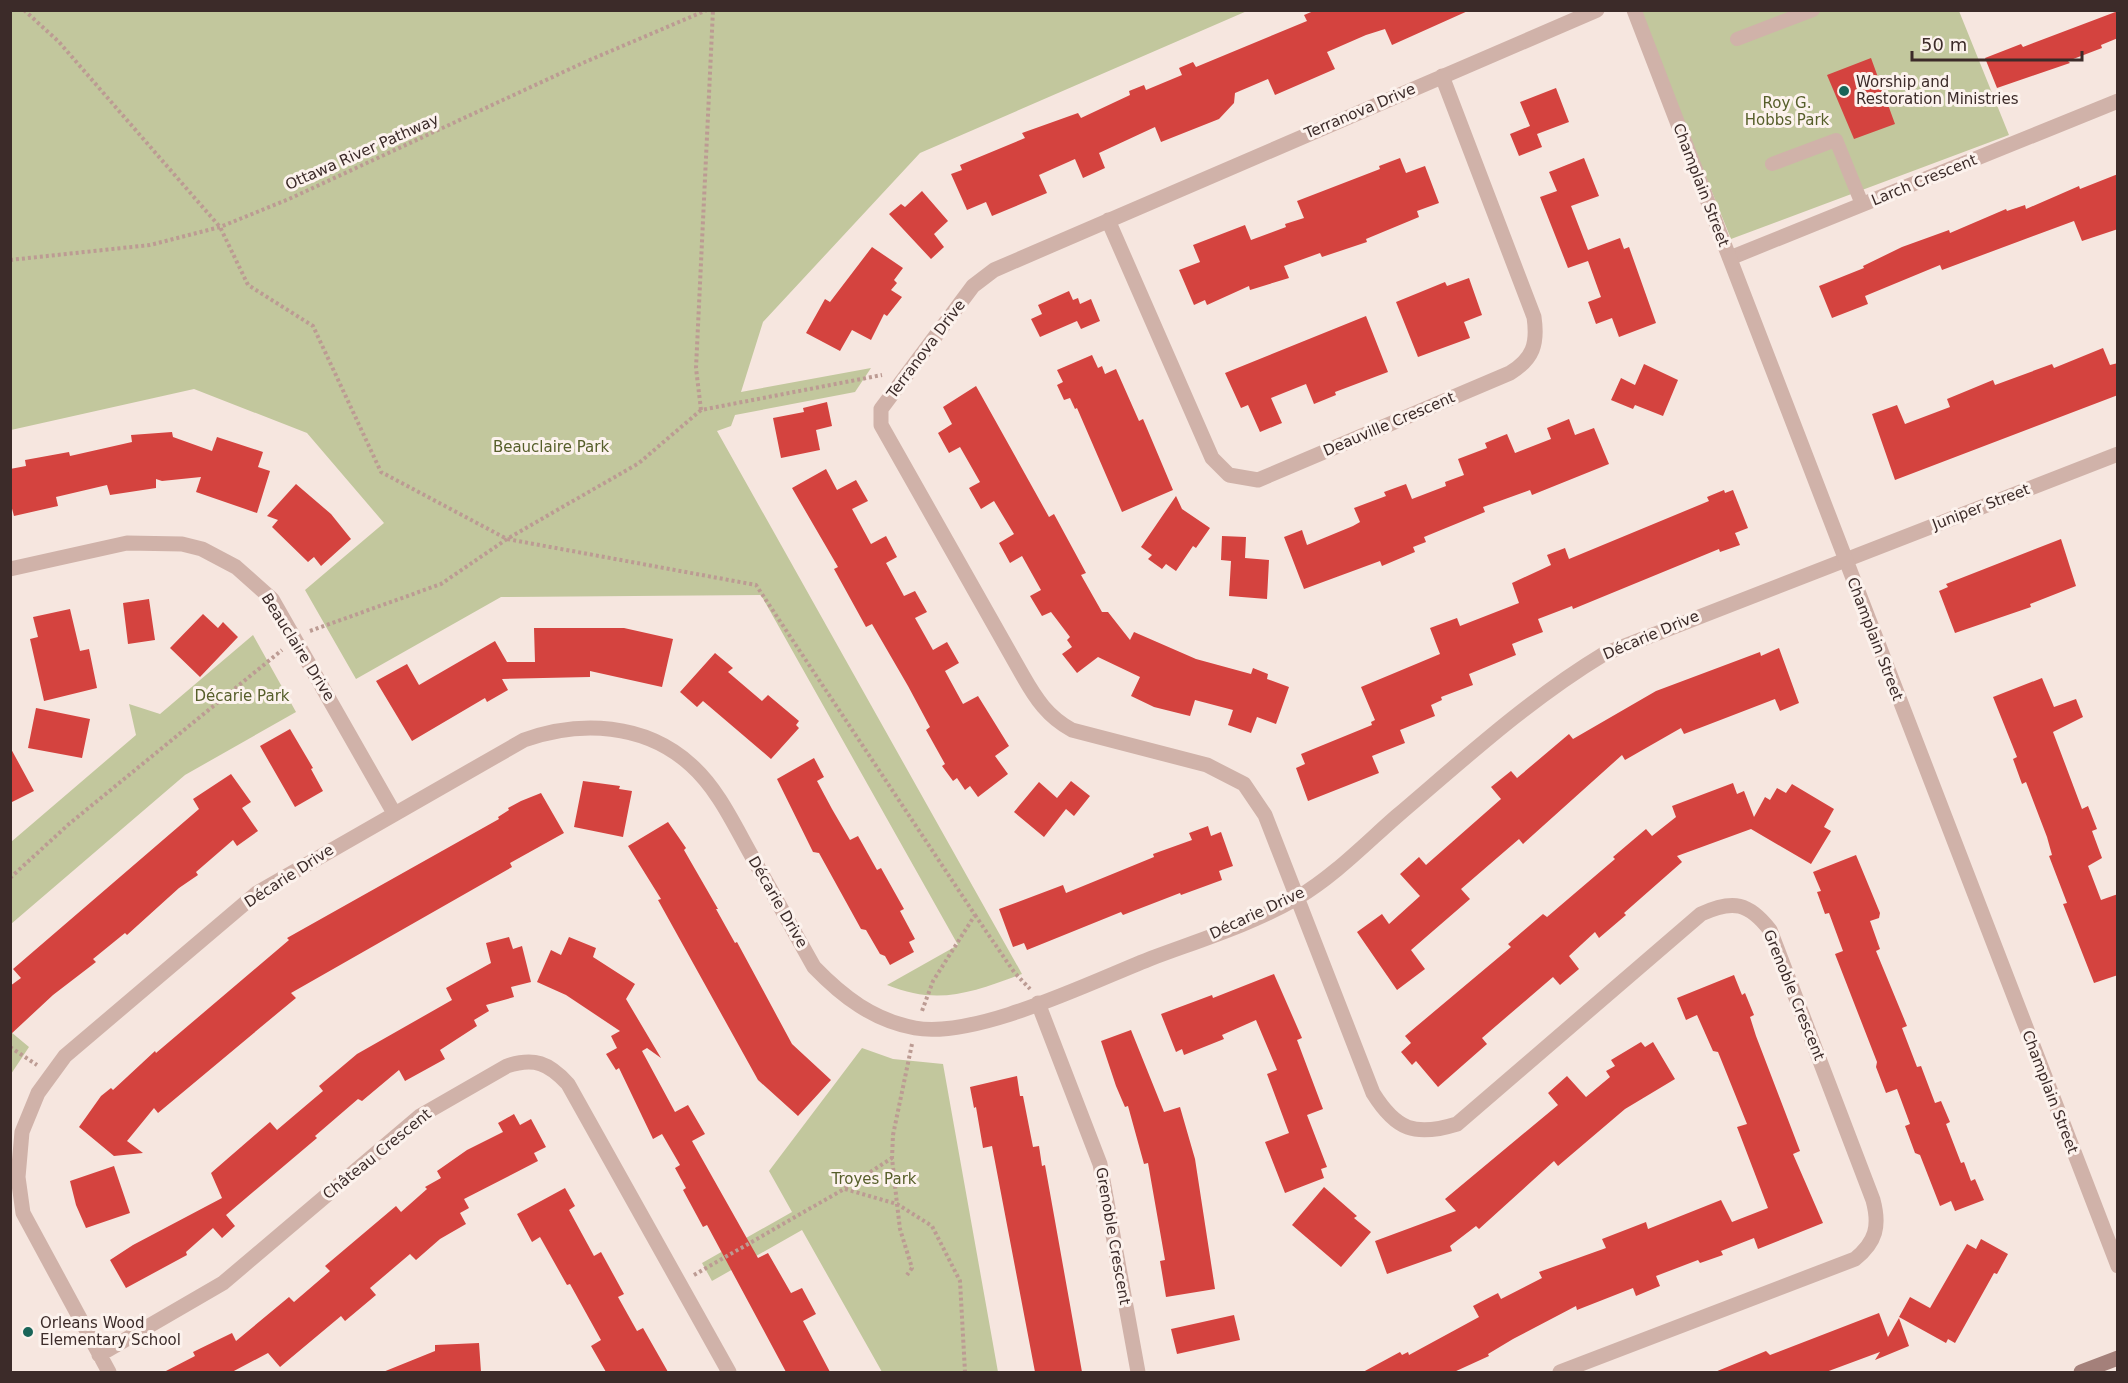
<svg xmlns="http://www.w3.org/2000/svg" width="2128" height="1383" font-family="'DejaVu Sans',sans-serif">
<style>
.green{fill:#c2c79d}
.building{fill:#d4433f}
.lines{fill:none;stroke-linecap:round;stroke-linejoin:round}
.path{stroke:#bc9b93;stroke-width:4;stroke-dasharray:3 3;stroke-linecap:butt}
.service{stroke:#d0b2a9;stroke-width:14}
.minor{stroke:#d0b2a9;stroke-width:15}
.tertiary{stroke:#d0b2a9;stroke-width:15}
.secondary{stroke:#a4807a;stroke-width:15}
.poi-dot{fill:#196458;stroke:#fcf2ed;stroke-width:2}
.labels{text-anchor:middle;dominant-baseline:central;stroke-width:6;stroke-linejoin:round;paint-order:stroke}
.poi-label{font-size:15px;fill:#3c2b29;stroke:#fcf2ed;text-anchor:start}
.park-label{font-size:15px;fill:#565e2a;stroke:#fcf2ed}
.street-label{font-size:15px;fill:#3c2b29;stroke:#fcf2ed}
</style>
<rect width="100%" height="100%" fill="#f6e6df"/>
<!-- green -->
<path class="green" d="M10,11h1237l-327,142 -157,169 -22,70 130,-24 -16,24 -120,23 -4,11 -14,5 305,543c-50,18 -83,32 -135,11l71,-40 -197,-350 -260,2 -145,82 -51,-89 79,-67 -77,-90 -113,-44 -183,41z
M1639,11h320l50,124 -278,104z
M253,635l43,77 -111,63 -174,149v-82l125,-107 -7,-31 31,10z
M11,1032l18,15 -18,27z
M862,1048l31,11 50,5 55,308h-116l-80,-142 -90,51 -10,-18 90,-51 -23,-41z"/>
<!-- building -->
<path class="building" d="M1316,10h154l-78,35 -7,-16 -19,6 -39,17 8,17 -60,26 -7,-16 -33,14 -1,10 -15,16 -58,23 -6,-15 -56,26 6,15 -22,10 -8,-19 -36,16 8,18 -55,23 -6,-14 -19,8 -16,-36 11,-4 -2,-5 65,-27 -3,-5 56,-20 3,5 49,-23 -1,-4 15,-6 2,5 36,-15 -3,-7 14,-6 3,5 111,-46 -3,-6z
M2118,11v27l-17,7 1,3 -34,13 2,2 -73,25 -12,-30 36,-14 2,3z
M1871,58l24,66 -41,15 -27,-64z
M1556,88l13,34 -32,12 5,13 -23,9 -9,-22 20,-8 -10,-24z
M1400,158l6,15 19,-7 14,37 -22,8 2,6 -53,22 1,3 -45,15 -2,-4 -36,13 5,12 -39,12 -1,-4 -42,19 -2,-5 -11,5 -15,-35 21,-8 -7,-17 52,-20 6,15 35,-13 -1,-3 19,-6 -7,-17 83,-32 -1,-3z
M1584,158l15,38 -28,10 17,44 32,-12 4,11 5,-2 27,76 -37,14 -7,-19 -16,6 -8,-22 13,-5 -13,-36 -20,7 -28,-71 17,-6 -8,-19z
M2118,174v55l-36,12 -8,-20 -132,49 -2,-5 -75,31 3,8 -36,14 -13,-32 45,-18 -1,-2 39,-19 47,-17 1,3 56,-24 1,2 18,-6 1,4 53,-23 1,3z
M922,191l26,30 -14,13 10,13 -13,12 -42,-45 12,-10 4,3z
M872,247l31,21 -9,12 3,3 -6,7 11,7 -15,19 -3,-2 -13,26 -19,-10 -12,21 -34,-18 19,-34 5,3z
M1469,278l13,37 -18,7 6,16 -52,19 -22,-55 49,-20 2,4z
M1069,291l4,9 5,-2 2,6 11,-5 9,22 -19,8 -4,-8 -37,16 -9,-18 11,-5 -4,-9z
M1366,316l22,56 -53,20 1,3 -22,9 -8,-20 -35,14 11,25 -22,9 -12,-27 -7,3 -16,-35z
M2103,348l7,17 8,-2v32l-223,85 -23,-66 25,-9 8,19 45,-17 -3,-8 46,-19 2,5 57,-21 2,4z
M1092,355l6,13 4,-2 3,8 11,-5 23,52 4,-2 30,71 -51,22 -45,-104 -2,1 -5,-11 -6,2 -7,-15 6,-3 -6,-12z
M1644,364l34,16 -15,36 -28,-11 -2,4 -22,-9 10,-22 14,7z
M976,386l73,131 5,-3 32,59 -5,2 21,37h6l22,28 4,-8 62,27 55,15 2,-6 15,6 -1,5 22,8 -13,37 -19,-7 -6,16 -23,-8 5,-15 -38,-10 -5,16 -36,-9 -23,-11 9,-19 -42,-20 -21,16 -15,-19 10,-7 -5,-7 3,-3 -19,-25 -9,4 -12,-20 11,-6 -19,-34 -12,7 -11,-20 15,-9 -20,-33 -13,8 -12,-21 11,-6 -20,-35 -11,6 -11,-20 14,-9 -9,-17z
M827,402l5,24 -16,4 4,20 -39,8 -8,-40 31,-6 -1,-4z
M1569,419l6,16 19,-7 15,36 -77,31 -2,-5 -47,17 2,5 -61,25 2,5 -13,5 2,5 -33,14 -2,-5 -76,28 -20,-52 18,-7 5,15 46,-19 7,-4 -6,-14 32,-12 -2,-4 22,-8 6,15 34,-13 -1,-4 19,-7 -6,-16 29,-11 -2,-5 22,-9 8,19 36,-14 -4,-11z
M172,432l1,5 39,14 5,-14 46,15 -5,15 12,4 -13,42 -61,-21 5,-15 -39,4 -6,-2v9l-46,7 -3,-10 -51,12 2,9 -44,10 -4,-15v-32l16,-3 -1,-6 44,-8 1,4 62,-14 -1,-7z
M826,469l11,21 19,-10 12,21 -16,8 19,35 15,-8 11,21 -11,6 18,33 11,-5 12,21 -12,6 18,32 14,-8 12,21 -14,8 18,33 15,-8 31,50 -14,10 13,18 -30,23 -8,-11 -5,4 -8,-12 -4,3 -11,-15 3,-2 -19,-34 4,-3 -22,-41 -36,-62 -6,3 -32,-58 4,-2 -46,-79z
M296,484l35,30 20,25 -30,27 -7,-9 -6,5 -36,-35 6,-7 -11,-4z
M1724,490l1,3 8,-3 15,38 -13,5 5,12 -20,7 -1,-3 -146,60 -1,-3 -34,13 5,13 -31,12 4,11 -47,19 4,11 -32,12 1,3 -11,5 4,11 -35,14 5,13 -33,13 7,17 -71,28 -12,-33 9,-4 -4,-10 71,-29 -1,-3 4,-2 -14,-33 79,-33 -10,-26 27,-10 3,8 59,-23 -7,-20 39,-18 -4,-10 18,-7 4,11 140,-58 -2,-4z
M1176,496l6,13 28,19 -14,20 -3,-2 -17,25 -10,-7 -4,5 -14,-10 4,-4 -11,-8z
M1222,536l24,1 -1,21 24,2 -2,39 -38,-3 2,-35 -10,-1z
M2061,539l15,47 -46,18 1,3 -76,26 -16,-42 9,-4 -2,-3z
M149,599l6,41 -27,4 -5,-41z
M70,609l10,42 9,-2 8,39 -53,13 -14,-62 8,-2 -5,-20z
M203,614l15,14 5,-6 15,15 -38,40 -30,-29z
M534,628h90l49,11 -11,48 -72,-16v6l-88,2 6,11 -21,12 -2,-4 -73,43 -36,-60 31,-17 12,21 76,-44 12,21h28z
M1779,648l20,55 -19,8 -5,-12 -91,35 -3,-6 -56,32 -3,-5 -99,89 -4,-5 -58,50 9,10 -59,51 14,19 -28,21 -40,-58 25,-18 7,10 31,-28 -20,-22 19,-17 7,8 75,-66 -10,-12 20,-16 6,7 52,-44 4,5 83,-48 104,-39 1,4z
M715,653l18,15 -5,4 34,29 6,-6 31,26 -3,4 3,3 -28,31 -68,-58 -6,6 -17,-15z
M2042,678l12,29 22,-8 7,18 -30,15 29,77 6,-3 9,23 -5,2 10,27 -14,8 13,34 17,-6v81l-24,8 -31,-79 4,-1 -18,-47 3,-1 -5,-18 -21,-55 -4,2 -9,-25 4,-2 -24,-60z
M36,708l54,11 -8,39 -54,-10z
M290,729l23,39 -2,1 12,22 -28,16 -35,-61z
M10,747l24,44 -24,12z
M814,758l10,19 -7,4 15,28 18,31 8,-4 19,34 4,-2 23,41 -4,2 15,28 -6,3 5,10 -24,13 -5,-9 -5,-2 -14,-24 -5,-1 -42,-76 -6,-1 -36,-73z
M231,774l20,28 -9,6 16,23 -21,15 -4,-6 -37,32 2,3 -19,13 -52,47 -2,-2 -32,26 3,3 -43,33 -43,40v-49l11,-8 -8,-9 186,-160 -6,-10z
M583,781l37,5 -1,3 13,2 -9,46 -49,-10z
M1071,781l19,15 -16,20 -8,-7 -22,28 -30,-25 25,-30 18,16z
M1733,783l4,11 7,-3 10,26 11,-20 5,3 7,-12 9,5 6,-9 42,25 -10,18 7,4 -20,33 -60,-35 -74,27 5,6 -58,51 2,2 -27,23 -4,-6 -26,24 10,13 -19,16 -7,-8 -71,61 5,6 -49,43 -22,-26 -4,4 -11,-13 10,-9 -6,-7 106,-89 -3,-3 35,-30 4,3 68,-58 -2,-2 33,-28 6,7 24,-19 -4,-11z
M541,793l23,40 -54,30 2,4 -221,126 5,5 -17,14 -121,101 -4,-5 -27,33 16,12 -29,3 -35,-29 22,-31 10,-8 2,2 42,-39 1,2 133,-113 -2,-2 212,-119 -1,-2 11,-7 -1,-2 13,-7z
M668,822l18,26 -2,2 34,59h-2l19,34 2,-1 55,102 39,36 -33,36 -40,-36 -100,-180 3,-1 -33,-53z
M1208,826l3,10 10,-4 12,34 -14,5 3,9 -41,15 -1,-2 -57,22 -2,-3 -94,38 -3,-7 -11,4 -14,-38 64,-24 3,8 88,-36 -1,-3 39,-14 -3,-7z
M1856,855l24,58 -1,5 -9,3 10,28 -4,2 31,75 -5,2 15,39 4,-1 14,37 6,-2 9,21 -4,2 15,39 3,-1 7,19 4,-2 9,21 -29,11 -4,-10 -11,5 -20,-51 -5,-2 -10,-27 5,-2 -13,-35 -11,4 -10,-26 1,-5 -42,-108 8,-3 -14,-38 -4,1 -8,-22 4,-1 -8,-19z
M509,937l4,12 9,-3 9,36 -20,5 3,10 -28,8 3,6 -15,9 3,6 -37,24 5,9 -40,22 -6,-11 -37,31 -4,-2 -43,37 2,2 -91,77 9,11 -13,12 -9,-10 -27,24 1,3 -61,33 -16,-28 23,-15 89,-47 -11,-25 59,-51 7,8 46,-39 -4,-5 38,-32 95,-54 -6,-12 45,-25 -5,-20z
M569,937l27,11 -3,9 42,27 -9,15 35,59 -14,-10 -5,3 33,61 13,-7 17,29 -13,7 66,117 10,-5 23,40 11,-5 14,26 -13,7 27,51h-44l-79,-147 -4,2 -20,-37 3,-2 -11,-20 5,-3 -18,-31 -9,5 -34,-71 -3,2 -10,-16 11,-6 -6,-12 9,-5 -54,-36 -29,-13 14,-32 10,5z
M1274,974l28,64 -5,2 26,69 -16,6 20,52 -6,2 3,9 -39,15 -20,-51 24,-9 -22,-59 10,-4 -21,-50 -34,15 2,4 -40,16 -2,-6 -6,3 -15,-38 51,-19 1,3z
M1734,975l8,20 3,-2 9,22 -4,2 6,19 44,115 -7,3 30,69 -65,26 -4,-11 -33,13 2,4 -23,8 -2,-3 -42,16 4,10 -24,10 -3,-8 -56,22 -1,-4 -63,33 -25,15 1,2 -35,16h-91l37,-20 2,3 6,-3 1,3 70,-38 -6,-11 25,-13 3,6 41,-21 -3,-6 67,-24 -4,-9 44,-17 2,7 73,-29 11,22 36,-14 -31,-81 10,-3 -29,-72 -5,-1 -16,-36 -11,5 -9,-22z
M1131,1030l33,82 16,-5 15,52 20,130 -49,8 -6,-36 5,-1 -17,-97 -4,1 -16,-58 -3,1 -9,-21 -15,-45z
M1641,1042l4,5 8,-5 22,37 -50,30 -67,57 -4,-5 -75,68 -3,-3 -26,20 2,5 -65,23 -12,-33 81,-30 -11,-12 113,-94 -10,-12 19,-17 19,21 24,-20 -4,-6 9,-5 -4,-6z
M1017,1076l3,20h3l10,51 6,-1 3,20 3,-1 37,207h-47l-43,-226 -9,2 -7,-41 -2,1 -4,-21z
M514,1114l6,11 11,-6 15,28 -12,6 4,8 -74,38 5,9 -9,5 6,11 -26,15 -24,21 -6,-6 -40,34 6,7 -31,26 -4,-5 -61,51 -12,-14 -36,19h-68l31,-16 -2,-4 39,-19 4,8 53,-44 5,5 36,-31 -5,-5 71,-60 5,6 26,-23 -2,-2 16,-9 -4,-7 30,-21 36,-18 -5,-9z
M114,1166l16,47 -44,15 -10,-23 -6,-24z
M1324,1187l33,29 -3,2 17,14 -30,35 -49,-42z
M565,1188l10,18 -6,4 25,46 7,-4 23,42 -6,3 19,34 6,-3 25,44h-62l-15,-26 10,-6 -31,-56 -3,1 -27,-48 -8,5 -15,-28z
M1981,1239l27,15 -11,20 -3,-1 -39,70 -7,-4 -2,4 -47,-26 11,-20 20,11 37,-64 9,5z
M1879,1313l9,24 11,-19 10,28 -34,14 5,-8 -54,20h-111l51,-21 4,4z
M1234,1315l6,25 -63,14 -6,-25z
M479,1343l2,29h-98l52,-21v-6z"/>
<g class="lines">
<!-- path -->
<path class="path" d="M24,10l35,32 161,185 28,58 65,41 68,146 126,67 249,46 219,330 -42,66 -11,30
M10,260l140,-15 70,-18 69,-28 296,-137 122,-52
M701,410l-5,-42 17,-358
M310,631l131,-47 66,-45 132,-76 62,-53 181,-35
M10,878l59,-54 213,-174
M975,915l39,57 16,17
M912,1044l-19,91 -1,23 5,46 35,22 28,55 5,91
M10,1047l27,18
M845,1189l52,15 3,25 12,39 -5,7
M694,1275l150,-86 48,-31"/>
<!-- service -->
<path class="service" d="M1737,39l76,-29
M1772,164l64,-24 26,64"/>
<!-- minor -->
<path class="minor" d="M1108,220l104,238 17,17 29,5 252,-107c23,-14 28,-29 24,-56l-92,-241
M1730,258l388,-157
M10,569l117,-26 55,1 20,5 34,18 36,32 122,214
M1038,1003l62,161 38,208
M99,1355l124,-72 197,-167 87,-50c27,-9 42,-3 61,18l161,288
M109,1372l-86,-159 -5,-36 4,-45 16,-39 27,-37 192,-163 267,-153c56,-20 121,-17 167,25 28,25 44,62 63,95 20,35 40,71 60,107 29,30 59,53 101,61 62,11 178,-47 237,-70 48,-18 100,-34 145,-60 37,-22 68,-54 100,-82 67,-57 131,-116 207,-162l514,-200
M1560,1372l295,-113c21,-17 25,-33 18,-59l-103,-270c-21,-27 -37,-31 -69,-16l-244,210c-42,13 -61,6 -84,-31l-108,-278 -21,-31 -37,-19 -135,-35c-24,-13 -36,-31 -49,-54l-142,-251v-16l92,-123 21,-16 603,-260"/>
<!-- tertiary -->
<path class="tertiary" d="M1634,10l484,1256"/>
<!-- secondary -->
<path class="secondary" d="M2081,1372l37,-14"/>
</g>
<!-- markers -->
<g class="poi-dot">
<circle cx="1844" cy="91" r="6"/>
<circle cx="28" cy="1332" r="6"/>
</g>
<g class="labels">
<!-- poi labels -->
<g class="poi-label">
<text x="1856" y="82">Worship and<tspan x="1856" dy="17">Restoration Ministries</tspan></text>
<text x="40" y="1323">Orleans Wood<tspan x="40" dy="17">Elementary School</tspan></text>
</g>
<!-- park labels -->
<g class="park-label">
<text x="1787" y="103">Roy G.<tspan x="1787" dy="17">Hobbs Park</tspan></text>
<text x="551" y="447">Beauclaire Park</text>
<text x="242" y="696">Décarie Park</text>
<text x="874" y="1179">Troyes Park</text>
</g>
<!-- street labels -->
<g class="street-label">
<text transform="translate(1360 111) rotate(-23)">Terranova Drive</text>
<text transform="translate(362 152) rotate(-24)">Ottawa River Pathway</text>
<text transform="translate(1924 180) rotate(-22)">Larch Crescent</text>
<text transform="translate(1701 185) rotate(69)">Champlain Street</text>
<text transform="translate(926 349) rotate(-53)">Terranova Drive</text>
<text transform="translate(1389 424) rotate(-23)">Deauville Crescent</text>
<text transform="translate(1981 507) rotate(-21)">Juniper Street</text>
<text transform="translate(1651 635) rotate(-23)">Décarie Drive</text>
<text transform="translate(1875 639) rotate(69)">Champlain Street</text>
<text transform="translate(298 647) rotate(58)">Beauclaire Drive</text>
<text transform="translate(289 876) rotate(-33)">Décarie Drive</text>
<text transform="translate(778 902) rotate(60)">Décarie Drive</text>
<text transform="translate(1257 913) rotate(-25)">Décarie Drive</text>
<text transform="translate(1794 995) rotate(68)">Grenoble Crescent</text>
<text transform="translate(2050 1092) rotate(69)">Champlain Street</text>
<text transform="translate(377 1154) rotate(-39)">Château Crescent</text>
<text transform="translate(1113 1236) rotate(80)">Grenoble Crescent</text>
</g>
</g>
<!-- border -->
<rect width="2128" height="1383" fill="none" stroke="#3c2b29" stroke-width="24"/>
<!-- scale -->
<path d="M1912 51v9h170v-9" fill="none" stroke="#3c2b29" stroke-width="3"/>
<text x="1921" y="51" font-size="18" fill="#3c2b29" stroke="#fcf2ed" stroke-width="4.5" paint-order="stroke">50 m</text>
</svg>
